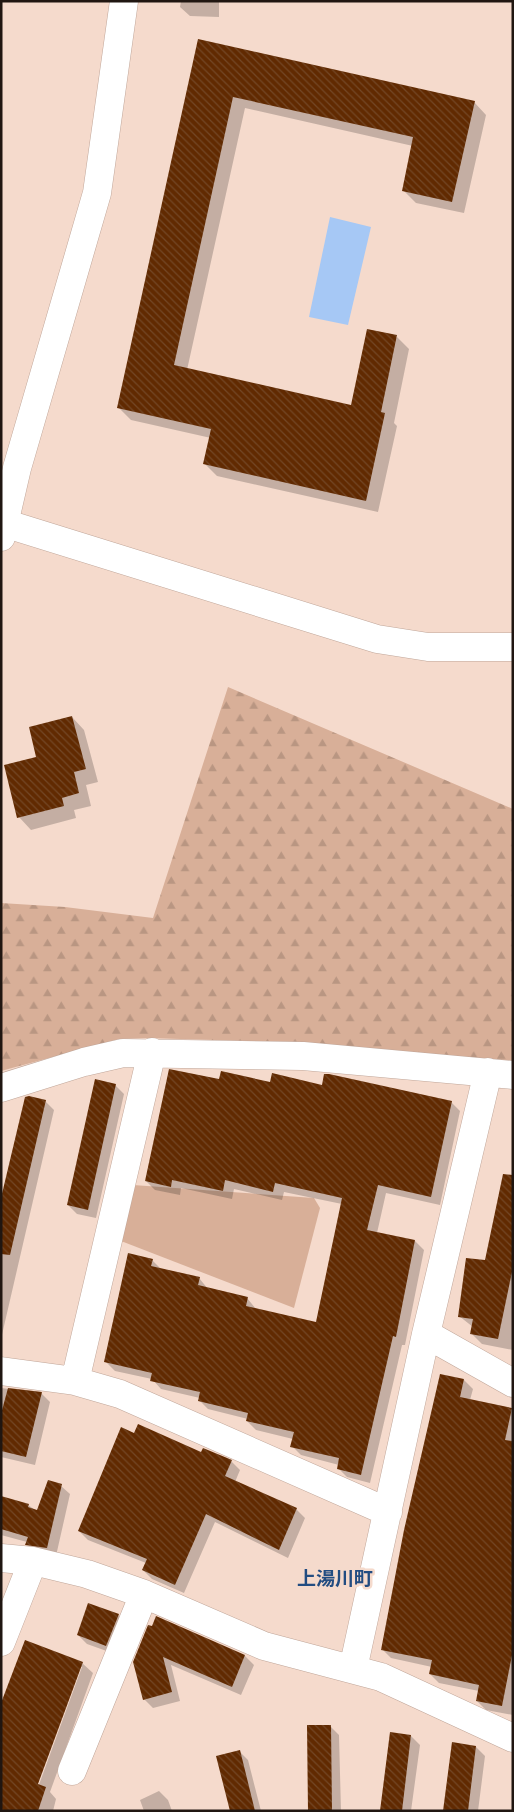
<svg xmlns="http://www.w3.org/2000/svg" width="514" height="1812" font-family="Literata,'Noto Sans JP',serif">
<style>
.forest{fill:url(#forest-firs)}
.park{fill:#d8af98}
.water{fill:#a6c8f5}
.shadow{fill:#0003;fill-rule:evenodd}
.building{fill:url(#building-back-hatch)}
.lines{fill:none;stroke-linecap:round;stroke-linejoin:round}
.minor-casing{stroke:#c0a699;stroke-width:29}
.tertiary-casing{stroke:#c0a699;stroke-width:29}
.minor{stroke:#fff;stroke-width:28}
.tertiary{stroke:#fff;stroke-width:28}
.labels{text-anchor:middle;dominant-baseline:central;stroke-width:5;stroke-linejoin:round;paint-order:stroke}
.quarter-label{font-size:19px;font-weight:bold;fill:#224c81;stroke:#f5dacc}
</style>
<defs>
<pattern id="forest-firs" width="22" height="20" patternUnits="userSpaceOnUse" patternTransform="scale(1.25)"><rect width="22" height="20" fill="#d8af98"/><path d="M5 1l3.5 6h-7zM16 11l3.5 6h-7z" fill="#b99682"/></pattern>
<pattern id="building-back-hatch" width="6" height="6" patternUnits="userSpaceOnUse" patternTransform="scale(1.25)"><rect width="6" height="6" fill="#612a01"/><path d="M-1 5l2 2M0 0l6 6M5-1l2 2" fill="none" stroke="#734726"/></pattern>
</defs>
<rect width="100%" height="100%" fill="#f5dacc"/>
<!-- forest -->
<path class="forest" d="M228,687l285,122v254l-204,-20 -162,-5 -28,1 -118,32v-168l64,4 88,11z"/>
<!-- park -->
<path class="park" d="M133,1185l181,13 6,10 -26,100 -173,-67z"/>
<!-- water -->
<path class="water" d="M330,217l41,10 -23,98 -39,-8z"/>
<!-- shadow -->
<path class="shadow" d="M181,1h38v16l-29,-1 -10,-9z
M199,41l275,61 12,13 -22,98 -48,-10 -13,-13 10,-44 -168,-38 -58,262 165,37 45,-70 12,12 -15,74 3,3 -19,86 -161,-36 -12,-12 6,-26 -80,-18 -12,-12z
M72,717l12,13 14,52 -12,3 5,21 -17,4 2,8 -45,12 -12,-13 19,-59z
M220,1081l103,5 128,16 9,9 -20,94 -54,-12 -9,40 38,8 9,9 -19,95h-3l-32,138 -23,-6 -9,-9 1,-3 -38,-10 -9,-9 1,-7 -37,-9 -9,-9 1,-2 -40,-10 -9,-9 1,-2 -39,-9 -9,-10 -37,-8 -9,-9 46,-102 9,9 38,9 9,11 39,9 9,11 60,14 26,-119 -58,-12 -2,8 -48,-11 -2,10 -51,-11 -1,7 -25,-5 -9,-9z
M115,1085l9,9 -28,124 -19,-4 -9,-9z
M45,1101l9,9 -53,229v-138z
M513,1199v151l-31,-6 -11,-11 2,-6 -14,-11z
M441,1375l23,5 9,9 -3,11 43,11v304l-27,-5 -9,-9 2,-10 -40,-8 -9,-9 2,-7 -41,-9 -9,-9z
M1,1388l40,5 9,9 -15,63 -34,-8z
M135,1434l96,27 9,9 -5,12 61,27 9,9 -17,40 -73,-36 -31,71 -32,-14 -9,-9 3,-7 -58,-23 -9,-9z
M61,1486l9,8 -14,62 -21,-3 -8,-11 -26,-7v-37l27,7 10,7z
M118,1615l9,9 -12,30 -28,-10 -9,-9z
M156,1618l89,38 9,9 -13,30 -70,-30 9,36 -27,7 -9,-9 9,-72z
M26,1641l56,22 11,10 -43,119 6,7 -3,12h-52v-104zM79,1667h3l-45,123 -2,-1z
M330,1726l9,9 2,76h-32z
M411,1736l9,9 -9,66h-30z
M476,1747l9,9 -7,55h-33z
M239,1751l9,9 13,51h-30z
M159,1791l9,9 4,11h-28l-4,-11z"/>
<!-- building -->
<path class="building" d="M198,39l277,62 -23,101 -50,-11 11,-54 -180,-40 -59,268 177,40 16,-76 30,6 -16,77 4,1 -19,88 -163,-37 8,-35 -94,-21z
M72,716l14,53 -12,3 5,21 -17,5 2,8 -47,12 -13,-53 32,-8 -7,-30z
M169,1069l50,10 2,-8 49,11 2,-9 50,12 2,-11h5l123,27 -21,96 -53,-12 -11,45 48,10 -19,97 -3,-1 -32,139 -24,-6 2,-11 -49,-11 4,-15 -48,-11 2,-8 -50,-12 2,-9 -50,-11 2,-8 -48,-11 24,-109 25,6 -2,7 49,11 -2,8 50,12 -2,9 70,16 26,-124 -67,-15 -2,9 -48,-12 -2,11 -51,-11 -1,7 -26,-6z
M95,1079l21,5 -28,126 -21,-5z
M29,1096l17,4 -36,155 -9,-1v-56l24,-101z
M503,1174l10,1v92l-15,72 -28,-5 3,-15 -15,-2 8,-59 19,2z
M440,1374l24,5 -4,18 52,11 -7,32 8,1v209l-11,56 -26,-5 3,-16 -50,-11 3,-14 -51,-10 23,-120z
M8,1388l34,4 -16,65 -25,-6v-37z
M138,1424l63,28 2,-4 29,12 -7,16 72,32 -18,42 -73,-36 -31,71 -33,-15 5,-11 -69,-28 43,-104 13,6z
M48,1480l14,4 -15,64 -22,-3 3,-8 -27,-8v-33l28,8 -1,3 9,3z
M88,1603l31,11 -13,32 -29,-11z
M156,1616l89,39 -13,32 -69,-30 9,35 -29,8 -10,-38 15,-37 4,1z
M25,1640l58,22 -45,122 8,3 -8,24h-37v-108z
M307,1725h24l1,86h-24z
M390,1732l21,3 -9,76h-22z
M452,1742l24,4 -8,65h-25z
M240,1750l15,61h-25l-14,-55z"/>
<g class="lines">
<!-- minor casing -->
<g class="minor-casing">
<path id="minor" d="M4,523l373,116 51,8h85
M1,1088l83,-26 39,-9 180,3 210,19
M426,1334l87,49
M1,1371l74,10 45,13 268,118
M75,1381l77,-329
M1,1558l32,3 54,13 57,20 120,52 117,31 132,61
M1,1642l32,-81
M353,1669l73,-335 62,-262
M72,1771l72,-177"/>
</g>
<!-- tertiary casing -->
<g class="tertiary-casing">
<path id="tertiary" d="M1,537l16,-69 80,-275 27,-192"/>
</g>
<!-- minor -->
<use href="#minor" class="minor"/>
<!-- tertiary -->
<use href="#tertiary" class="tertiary"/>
</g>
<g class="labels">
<!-- quarter labels -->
<g class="quarter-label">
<text x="335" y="1577">上湯川町</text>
</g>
</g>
<!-- border -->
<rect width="514" height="1812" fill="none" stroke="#201611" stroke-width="5"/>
</svg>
